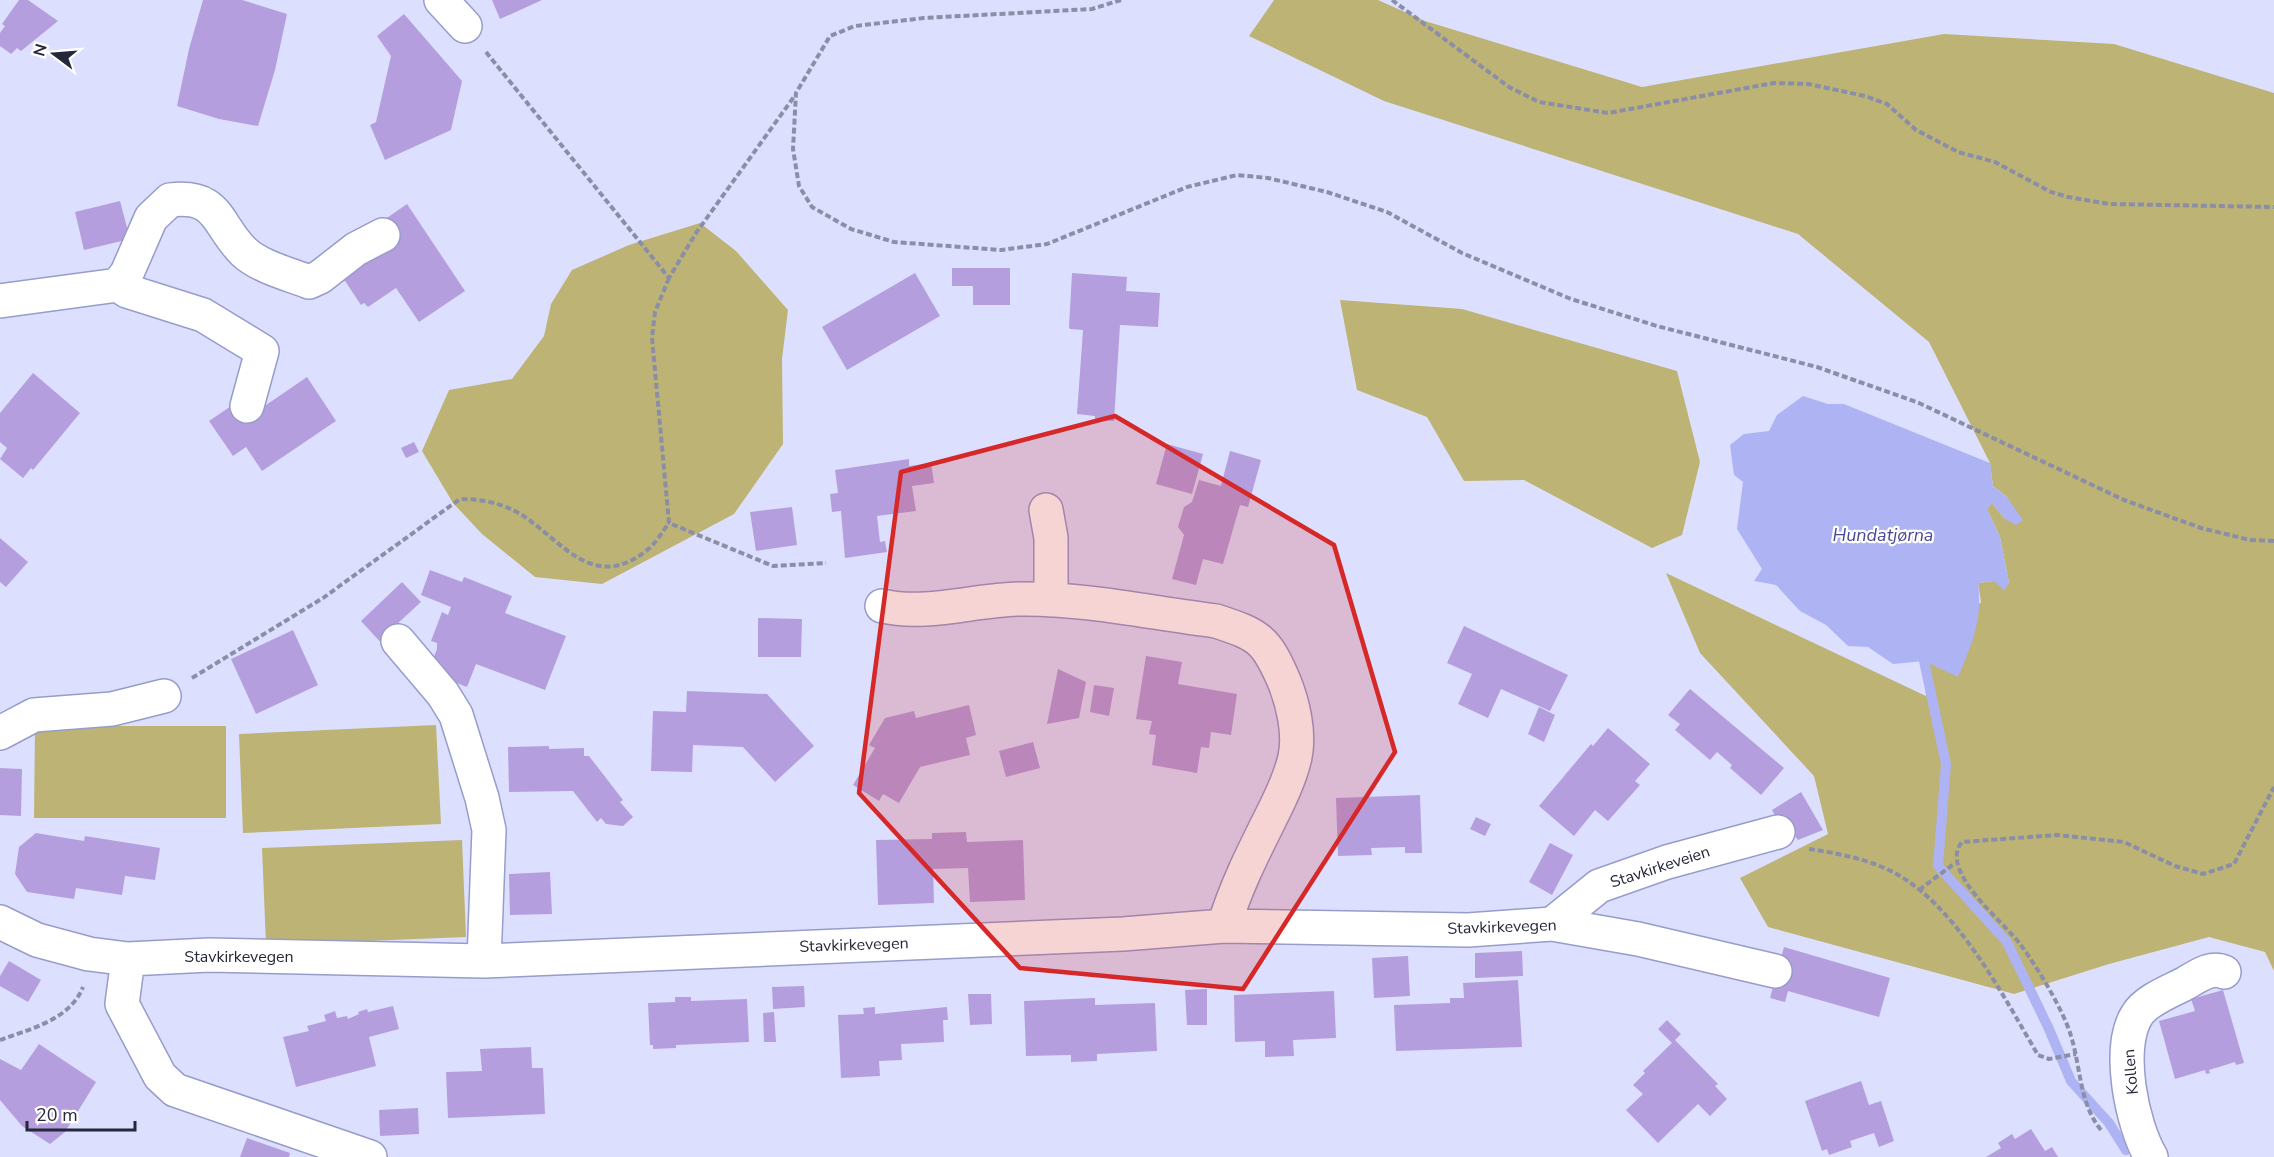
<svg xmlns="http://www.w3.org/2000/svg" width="2274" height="1157" font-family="'Nunito Sans',sans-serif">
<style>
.green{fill:#bdb375}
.water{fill:#aeb3f4}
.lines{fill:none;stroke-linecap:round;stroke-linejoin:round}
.stream{stroke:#aeb3f4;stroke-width:10}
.building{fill:#b59ede}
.minor-casing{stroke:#979ccb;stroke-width:36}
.path{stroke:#8b8ea7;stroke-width:4;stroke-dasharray:6 3;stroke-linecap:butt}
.minor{stroke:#fff;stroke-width:33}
.marked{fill:#d62828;fill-opacity:0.2;stroke:#d62828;stroke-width:4.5;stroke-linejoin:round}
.labels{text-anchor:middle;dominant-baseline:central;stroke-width:4.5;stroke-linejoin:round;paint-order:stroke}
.street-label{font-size:16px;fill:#25273a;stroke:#fff}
.water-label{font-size:18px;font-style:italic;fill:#494996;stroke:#fff}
</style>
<rect width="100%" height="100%" fill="#dce0fe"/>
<!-- green -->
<path class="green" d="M1274,0h104l47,21 217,66 302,-53 170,10 160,49v878l-9,-19 -56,-15 -100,27 -95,30 -246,-67 -28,-49 88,-44 -14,-58 -114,-123 -34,-80 260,123 -2,-35 57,-59 -3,-19 16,-2 15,2 -9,-46 -13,-28 5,-6 13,16 2,-22 -14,-11 -3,-23 -61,-121 -131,-108 -414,-133 -135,-65z
M700,223l36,28 52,59 -6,49 1,85 -49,70 -132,70 -67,-7 -53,-43 -29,-31 -31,-52 27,-61 63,-11 32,-43 7,-32 21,-34 57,-25z
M1340,300l122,9 215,62 23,91 -18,73 -30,13 -128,-68 -60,1 -37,-64 -70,-27z
M436,725l5,99 -198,9 -4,-99z
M35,726h191v92h-192z
M462,840l4,97 -200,8 -4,-97z"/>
<!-- water -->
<path class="water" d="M1803,396l25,8h16l146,59 3,23 14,11 16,23 -7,5 -11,-6 -13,-16 -5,6 13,28 9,46 -5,7 -10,-9 -16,2c5,35 -6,62 -20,94l-34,-16 -31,3 -25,-17 -20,-1 -22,-21 -26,-14 -24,-26 -22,-4 8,-12 -25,-40 6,-47 -9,-7 -4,-30 14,-11 25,-3 8,-16z"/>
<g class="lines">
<!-- stream -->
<path class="stream" d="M1924,661l22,103 -8,102 69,76 42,87 22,52 38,42 17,27"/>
</g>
<!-- building -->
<path class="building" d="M19,0h9l30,21 -37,30 -4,-3 -6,6 -11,-8v-13l5,-7 -3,-2z
M203,0h39l45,14 -12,56 -17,56 -39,-7 -42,-13 12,-57z
M492,0h50l-42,19z
M404,14l58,67 -11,49 -66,30 -15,-35 6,-3 15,-66 -14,-20z
M120,201l10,38 -46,11 -9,-38z
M407,204l58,87 -46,31 -23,-34 -28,19 -4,-4 -3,2 -22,-33 42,-50z
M952,268h58v37h-37v-19h-21z
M915,273l25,43 -93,54 -25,-43z
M1072,273l55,4 -1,14 34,2 -2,34 -38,-2 -6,96 -19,-1v-4l-18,-2 6,-84 -13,-1 -1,-2z
M33,373l47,40 -47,57 -2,-2 -8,10 -23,-19 7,-11 -7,-6v-29z
M307,377l29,44 -74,50 -16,-24 -13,9 -24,-35 31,-21 10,16z
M414,442l5,10 -13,6 -5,-10z
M1167,444l36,10 -11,40 -36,-10z
M1230,451l31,9 -13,47 -8,-2 -17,59 -20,-5 -7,26 -24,-6 12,-44 -6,-8 6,-20 8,-5 7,-22 22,6z
M909,459v7l22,-3 3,20 -22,3 4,25 -39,5 3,26 5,-1 2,11 -42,6 -4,-47 -9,1 -2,-18 8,-1 -3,-23z
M792,507l5,38 -41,6 -6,-39z
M0,538l28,24 -22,25 -6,-5z
M430,570l32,12 2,-5 48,19 -7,17 61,23 -21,54 -69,-26 -9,23 -39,-15 9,-23v-6l-6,-2 11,-29 6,3 3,-8 -30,-12z
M402,582l19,20 -24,22 7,7 -19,16 -24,-26z
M758,618l44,1 -1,38h-43z
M1464,626l104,49 -18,36 -49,-22 -13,29 -30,-14 14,-30 -25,-11z
M293,630l25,55 -62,29 -25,-55z
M1146,656l36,6 -4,22 59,10 -6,41 -20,-3 -2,16 -8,-1 -4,26 -45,-8 4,-30 -7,-1 3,-13 -16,-2z
M1058,669l28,13 -7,36 -32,6z
M1094,685l20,3 -5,28 -19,-4z
M1690,689l94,79 -23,27 -31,-27 2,-3 -15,-13 -7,8 -35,-30 5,-6 -12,-9z
M687,691l80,3 47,52 -39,36 -32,-35 -50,-2 -1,27 -41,-1 2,-60 33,1z
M969,705l7,30 -10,3 4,17 -50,12 -21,36 -16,-9 -4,7 -26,-16 22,-37 -6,-3 16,-27 29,-7 2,7z
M1539,707l16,8 -11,27 -16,-8z
M1608,728l42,36 -15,17 5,4 -32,36 -13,-11 -21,26 -35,-30 52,-62 2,2z
M1033,742l7,26 -34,9 -7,-26z
M549,746v3l35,-1v8h5l34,44 -3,2 13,15 -10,9 -17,-2 -5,-6 -4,4 -24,-31 -64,1 -1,-45z
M0,768l22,1 -1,47 -21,-1z
M1801,792l22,38 -25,10 -4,-5 -5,4 -17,-29z
M1420,795l2,58h-17v-6l-34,1 1,7 -34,1 -2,-58z
M1476,817l15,7 -6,12 -15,-7z
M966,832l1,10 56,-2 2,60 -55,2 -2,-34 -35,1 1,34 -56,2 -2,-65 56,-1v-6z
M36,833l48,8 1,-5 75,12 -5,32 -30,-4 -3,19 -46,-7 -2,11 -47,-7 -12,-18 4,-27z
M1550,843l23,12 -21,40 -23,-13z
M550,872l2,42 -42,1 -1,-41z
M1784,947l106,31 -11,39 -91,-26 -3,11 -15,-4z
M1522,951l1,25 -48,2v-25z
M1408,956l2,40 -36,2 -2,-40z
M9,961l32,19 -13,22 -28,-16v-10z
M1518,980l4,67 -126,4 -2,-46 56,-2v-5h14l-1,-15z
M804,986l1,21 -32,2 -1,-22z
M1207,989v36h-20l-2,-35z
M2223,990l21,73 -8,2 -1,-3 -26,8 1,3 -4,1 -1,-4 -30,9 -16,-58 36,-10 -4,-12z
M1334,991l2,47 -43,2 1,16 -29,1v-16l-30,1 -1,-47z
M968,994h23l1,30 -22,1z
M675,997h16v4l56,-2 2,43 -73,3v3l-23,1v-4h-3l-2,-42 27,-1z
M1095,998v7l60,-2 2,48 -60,3v7l-26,1v-7l-45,1 -2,-55z
M393,1006l6,23 -30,8 7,29 -80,21 -13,-50 26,-6 -2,-5 19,-5 -2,-6 11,-4 2,7 10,-2 1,3 11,-5 -1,-2 9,-3 1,3z
M875,1007v7l72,-7 1,13h-5l1,22 -43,2 1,16 -23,1 1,15 -39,2 -3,-63 26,-1 -1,-6z
M774,1012l2,30h-12l-1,-29z
M1667,1020l14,14 -6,6 43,44 -3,2 12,13 -17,17 -12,-12 -40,39 -32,-33 17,-16 -10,-9 12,-12 -2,-2 29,-28 -14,-14z
M39,1044l57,38 -31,50 -15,12 -28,-18 -22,-26v-41l21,11z
M531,1047l1,21h11l2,46 -97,4 -2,-46 36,-1 -2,-22z
M1861,1081l8,24 12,-4 13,40 -15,6 -5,-14 -24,8 2,6 -23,8 -2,-6 -5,2 -17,-50z
M418,1108l1,26 -39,2 -1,-26z
M2031,1129l14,22 7,-4 6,10h-72l15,-9 -3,-5 14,-9 3,5z
M247,1138l43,15 -1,4h-49z"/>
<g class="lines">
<!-- minor casing -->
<g class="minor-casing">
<path id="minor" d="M441,0l24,26
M118,285l9,-12 24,-55 19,-18c50,-6 46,25 74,52 16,15 45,22 65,30l11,-5 36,-28 27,-14
M0,301l118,-16 9,6 76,24 59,36 -15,55
M1046,510l5,28v62
M882,606c45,10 92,-6 137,-7 66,-1 132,14 197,22 43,14 50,18 68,60 9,22 16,52 11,76 -5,22 -16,44 -26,64 -17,34 -34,68 -45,105
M398,641l45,53 13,21 26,83 7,32 -5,131
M0,733l34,-18 78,-6 52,-13
M0,922l37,18 52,14 39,5 81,-4 275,6 639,-27 101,-8 244,4 84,-6 86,15 137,32
M1552,924l47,-38 68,-24 111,-30
M128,959l-6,45 38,72 15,14 195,67
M2151,1157c-19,-32 -35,-109 -14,-142 9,-15 34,-24 49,-32 12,-7 25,-17 38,-11"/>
</g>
<!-- path -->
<path class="path" d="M1121,0l-29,9 -168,9 -69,8 -25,10 -34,57 -3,56 6,37 13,21 39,22 43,13 107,8 46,-6 140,-57 50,-12 31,3 59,14 60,20 75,41 109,46 86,27 160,41 102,36 205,97 77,28 49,12 24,1
M1392,0l117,87 30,15 69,11 166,-30 34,1 57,12 22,8 29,26 42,22 37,10 56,30 17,5 42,7 164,3
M486,52l183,226 27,-45 100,-139
M669,278l-14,34 -3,26 17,185 104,43 53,-3
M192,678l131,-80 137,-99c23,0 42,4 62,16 41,27 71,77 124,36 9,-6 16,-19 23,-28
M1809,849c28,4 58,10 84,23 64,34 109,122 145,183l11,4 27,-5
M1919,890l36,-27
M0,1040c30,-11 70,-20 83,-53
M2101,1130c-22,-27 -20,-62 -30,-94 -7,-25 -35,-71 -51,-92 -17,-23 -82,-73 -58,-102l95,-7 67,7 51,24 28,8 31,-10 40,-77"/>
<!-- minor -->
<use href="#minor" class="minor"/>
</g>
<!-- marked area -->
<path class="marked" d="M1115,416l219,129 61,207 -152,237 -223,-21 -161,-175 42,-321z"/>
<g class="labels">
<!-- street labels -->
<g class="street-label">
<text transform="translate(1660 867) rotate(-18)">Stavkirkeveien</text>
<text transform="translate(1502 927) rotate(-2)">Stavkirkevegen</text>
<text transform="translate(854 945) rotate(-2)">Stavkirkevegen</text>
<text x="239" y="957">Stavkirkevegen</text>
<text transform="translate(2131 1072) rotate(-95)">Kollen</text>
</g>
<!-- water labels -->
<g class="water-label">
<text x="1883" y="535">Hundatjørna</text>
</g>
</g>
<!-- north arrow -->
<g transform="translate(54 54) rotate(286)" stroke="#ffffff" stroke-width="4.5" paint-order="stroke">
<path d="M0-4.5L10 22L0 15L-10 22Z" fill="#25273a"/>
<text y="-9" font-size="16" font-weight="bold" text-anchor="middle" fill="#25273a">N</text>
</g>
<!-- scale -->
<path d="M27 1121v9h108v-9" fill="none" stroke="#25273a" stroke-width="3"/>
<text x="36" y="1121" font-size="18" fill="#25273a" stroke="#ffffff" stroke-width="4.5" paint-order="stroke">20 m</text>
</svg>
